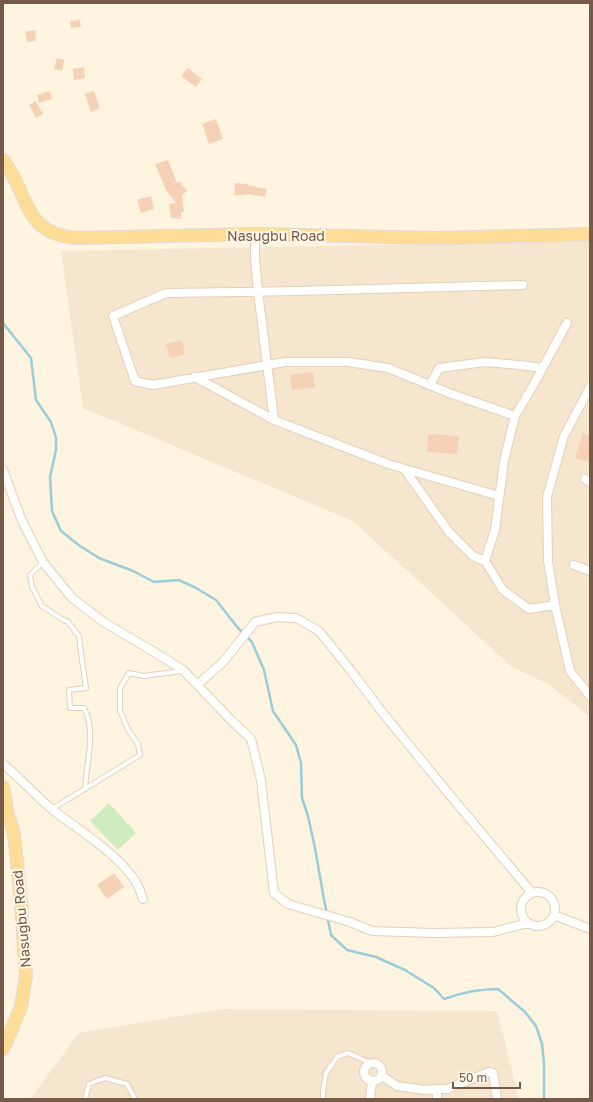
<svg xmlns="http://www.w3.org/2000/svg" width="593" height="1102" font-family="'Golos Text',sans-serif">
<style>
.residential{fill:#f6e6ce}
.green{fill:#cfecbe}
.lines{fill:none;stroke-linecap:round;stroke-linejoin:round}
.stream{stroke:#99cddb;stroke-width:2.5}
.building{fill:#f5d2b6}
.lane-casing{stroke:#e2d0bc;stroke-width:6}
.street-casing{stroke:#e2d0bc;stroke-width:10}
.primary-casing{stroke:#e1dad6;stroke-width:14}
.lane{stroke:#fff;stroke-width:4}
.street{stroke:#fff;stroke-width:8}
.primary{stroke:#ffdd96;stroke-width:12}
.labels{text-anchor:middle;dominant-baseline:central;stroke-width:4;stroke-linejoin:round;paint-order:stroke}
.street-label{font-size:14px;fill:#765946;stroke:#fff7e8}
</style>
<rect width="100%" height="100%" fill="#fef4e0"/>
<!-- residential -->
<path class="residential" d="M590,241v476l-42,-33 -36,-17 -159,-146 -270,-113 -22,-157z
M221,1009l276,2 22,88h-489l49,-66z"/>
<!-- green -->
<path class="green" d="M109,803l27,30 -18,17 -28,-29z"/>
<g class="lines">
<!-- stream -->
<path class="stream" d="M3,323l28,35 5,42 15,22 5,16v12l-6,27 2,34 9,20 19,15 19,12 34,13 21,11 25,-2 17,8 20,12 22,28 14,14 12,28 9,41 23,34 5,18 1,35 6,18 7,32 8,46 8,41 16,15 29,7 29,13 29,18 10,11c19,-7 34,-10 54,-10l27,23 11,14 6,18 2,19v36"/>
</g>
<!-- building -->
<path class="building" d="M80,20l1,7 -10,1 -1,-7z
M35,30l1,11 -9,1 -2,-10z
M57,58l7,2 -2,11 -8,-2z
M84,67l1,11 -11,2 -1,-11z
M188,68l14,11 -6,8 -15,-11z
M50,91l2,8 -13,4 -2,-8z
M94,91l6,17 -9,4 -6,-18z
M36,101l7,13 -7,4 -7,-13z
M216,119l7,20 -14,5 -7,-20z
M168,160l9,23 2,-2 8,10 -5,4 2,18 -3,-2v8l-10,-1 -2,-14 7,-1 -10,-13 -11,-26z
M235,183l12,1v1l20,4 -2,8 -19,-3v1h-12z
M151,196l3,13 -13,4 -4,-13z
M182,340l3,14 -15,4 -4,-14z
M313,372l2,15 -23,3 -2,-15z
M583,433l7,2v27l-15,-4z
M428,434l31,2 -2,18 -30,-2z
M114,873l10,14 -17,12 -10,-14z"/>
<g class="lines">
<!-- lane casing -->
<g class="lane-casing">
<path id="lane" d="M43,562l-13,13 2,12 10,19 20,13 6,3 11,14 2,17 5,35 -17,2 1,18h14c2,5 5,10 5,15 4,22 -3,44 -4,66
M52,809l88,-54 -2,-11 -10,-14 -8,-20v-22l9,-15 15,3 37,-5
M85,1099l4,-15 16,-6 22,6 8,15
M323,1099v-7l3,-19 11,-16 11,-4 23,10"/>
</g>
<!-- street casing -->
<g class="street-casing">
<path id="street" d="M255,234v23l3,35 16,128
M195,377l79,43 114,44 111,32
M430,385l9,-17 46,-6 34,3 24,3
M590,387l-26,49 -17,61 1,64 7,44 15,66 20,25
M515,416l-66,-23 -61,-25 -40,-6h-63l-132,23 -18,-4 -22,-65 53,-23 131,-2 226,-6
M3,470l19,51 21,41 29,36 33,25 46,27 32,20 48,50 20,19 10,41 13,113 14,11 62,18 22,9 61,2 60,-1 35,-9
M405,470l44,62 24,24 12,5
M585,479l5,3
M574,565l16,6
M555,605l-26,4 -26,-19 -18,-29 10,-31 9,-69 11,-45 19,-32 33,-61
M197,685l26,-23 32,-40 22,-5 19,1 23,13 33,41 30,40 67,82 83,99
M3,764c18,14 32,32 50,46 28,22 62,41 83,72 3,5 5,11 7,17
M521 909a17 17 0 1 1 34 0a17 17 0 1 1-34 0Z
M554,915l36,14
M364 1072a9 9 0 1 1 18 0a9 9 0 1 1-18 0Z
M382,1076l15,10 28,4 12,-1h10l42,-17 4,1 4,26
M370,1099l2,-18
M437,1099v-10"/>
</g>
<!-- primary casing -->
<g class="primary-casing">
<path id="primary" d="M3,160c27,34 18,72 72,78l180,-4 183,4 152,-4
M3,787l5,28 6,19 7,68 5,74 -5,31 -18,42"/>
</g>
<!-- lane -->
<use href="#lane" class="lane"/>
<!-- street -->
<use href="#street" class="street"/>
<!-- primary -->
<use href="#primary" class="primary"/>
</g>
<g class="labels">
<!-- street labels -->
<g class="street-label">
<text x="276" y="235">Nasugbu Road</text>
<text transform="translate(21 919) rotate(-95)">Nasugbu Road</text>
</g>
</g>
<!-- border -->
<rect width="593" height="1102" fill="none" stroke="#765946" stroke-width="8"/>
<!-- scale -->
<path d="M453 1082v6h67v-6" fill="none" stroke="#765946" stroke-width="2"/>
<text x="459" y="1082" font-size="12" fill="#765946" stroke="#fff7e8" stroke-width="3" paint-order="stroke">50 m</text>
</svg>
